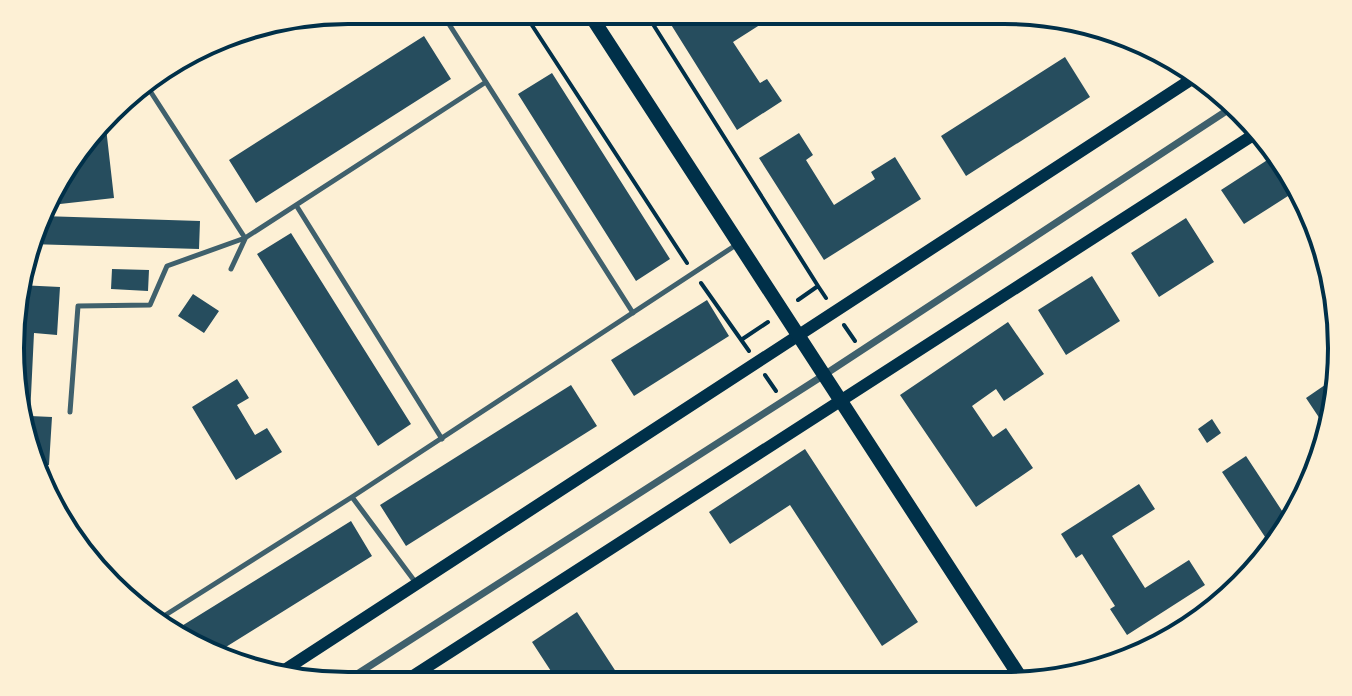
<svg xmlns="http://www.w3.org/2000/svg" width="1352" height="696" font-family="Arial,sans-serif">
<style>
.building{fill:#264d5e}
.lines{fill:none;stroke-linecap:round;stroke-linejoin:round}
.path{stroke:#003049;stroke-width:4}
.service{stroke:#3f606c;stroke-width:5}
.pedestrian{stroke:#3f606c;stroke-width:7}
.secondary{stroke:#003049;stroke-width:12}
.primary{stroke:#003049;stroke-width:14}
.rim{fill:none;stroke:#003049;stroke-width:4}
</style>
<rect width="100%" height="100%" fill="#fdf0d5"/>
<!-- building -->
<path class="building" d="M457,10h27l-20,13z
M690,10h93l-50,32 27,41 7,-4 15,22 -45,29 -67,-107z
M424,36l27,43 -195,124 -27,-43z
M1065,57l25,40 -124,79 -25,-40z
M552,73l118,186 -34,22 -118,-187z
M105,119l9,79 -63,7 -1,-8 17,-36z
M799,133l14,22 -7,5 28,45 41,-26 -4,-7 24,-15 26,42 -97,61 -65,-102z
M1275,155l49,85 -1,11 -35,-55 -44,28 -23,-34z
M42,216l158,5 -1,28 -170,-5z
M1186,218l28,44 -55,35 -28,-44z
M291,233l120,191 -33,22 -121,-192z
M112,269l37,1 -1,21 -37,-2z
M1092,276l28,45 -54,34 -28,-45z
M19,285l41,2 -3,48 -23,-2 -4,83 22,1 -3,48 -16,-1 -22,-93z
M193,294l26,17 -15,22 -26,-17z
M707,300l22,36 -95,60 -23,-36z
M1008,322l36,52 -40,27 -8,-12 -24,17 21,31 13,-9 27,40 -57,39 -76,-112z
M1338,376l1,2 -13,50 -20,-30z
M237,379l12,19 -12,7 18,30 12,-7 15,24 -46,28 -44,-73z
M571,385l26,41 -191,120 -26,-41z
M1212,419l9,14 -14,10 -9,-14z
M805,449l113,173 -36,24 -92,-141 -60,39 -21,-32z
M1246,456l44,67 -17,26 -51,-77z
M1139,484l16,25 -43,27 33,52 44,-28 16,25 -78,50 -17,-26 5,-3 -33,-52 -6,4 -15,-24z
M351,521l21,35 -159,99 -15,-4 -26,-19z
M577,612l47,72 -64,1 -28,-43z
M945,673l7,10h-22z"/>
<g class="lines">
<!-- path -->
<path class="path" d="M522,10l165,253
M644,10l174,276
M701,283l48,68
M798,300l20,-14 8,12
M844,325l11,16
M741,340l27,-18
M765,375l11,16
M315,682l16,-10"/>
<!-- service -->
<path class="service" d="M440,10l193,303
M143,80l102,158 241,-156
M296,205l146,234
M231,269l14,-30
M70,412l8,-106 72,-1 17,-39 78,-28
M352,497l64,86
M156,621l196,-124 384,-252"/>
<!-- pedestrian -->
<path class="pedestrian" d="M340,685l484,-310 410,-269"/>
<!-- secondary -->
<path class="secondary" d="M280,673l915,-596
M399,685l862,-555"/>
<!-- primary -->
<path class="primary" d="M587,10l437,673"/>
</g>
<!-- crop -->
<path d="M0 0H1352V696H0ZM348 24H1004A324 324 0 0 1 1328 348V348A324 324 0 0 1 1004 672H348A324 324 0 0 1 24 348V348A324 324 0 0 1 348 24Z" fill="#fdf0d5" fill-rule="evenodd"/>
<path class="rim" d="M348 24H1004A324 324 0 0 1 1328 348V348A324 324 0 0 1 1004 672H348A324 324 0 0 1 24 348V348A324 324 0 0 1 348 24Z"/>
</svg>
